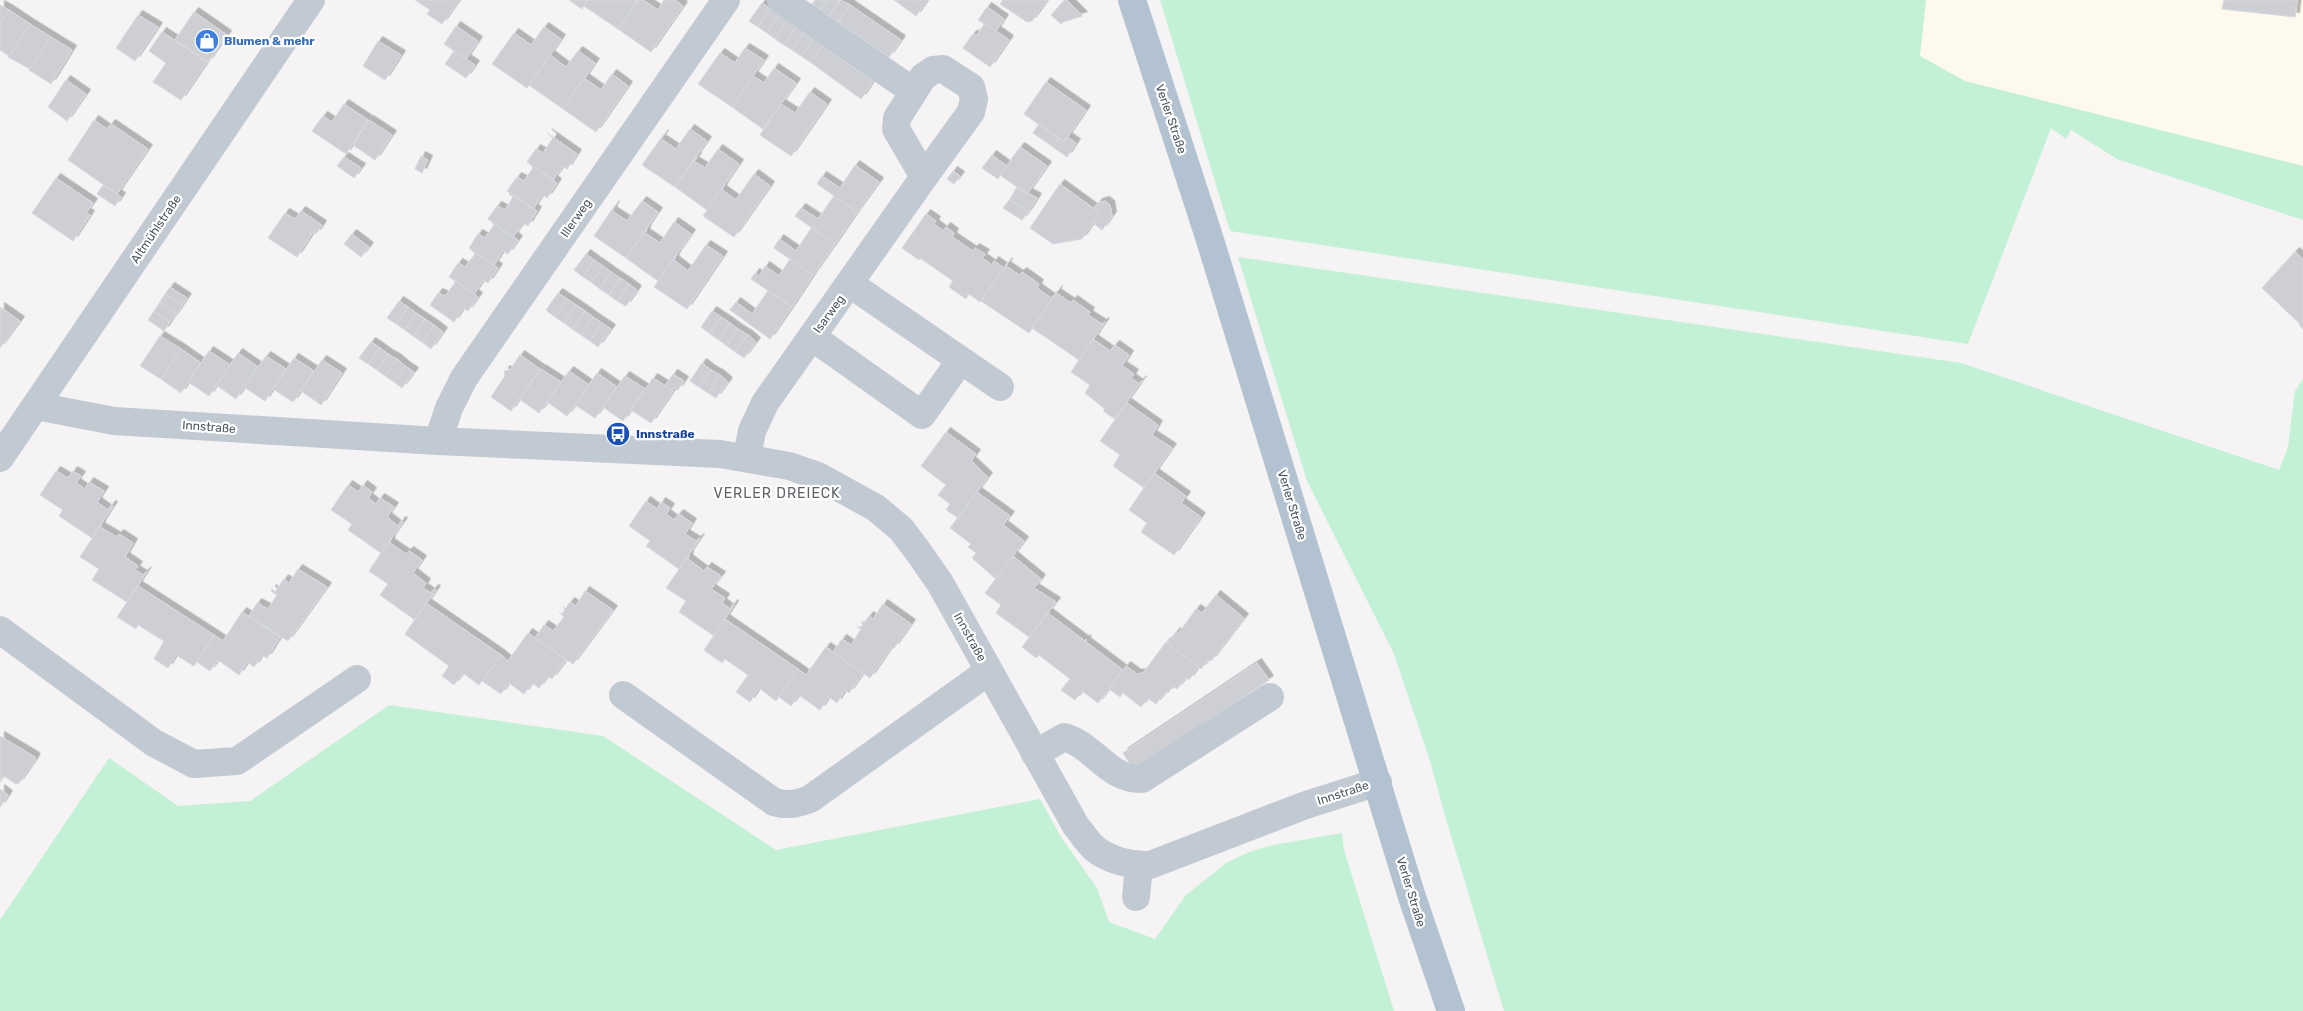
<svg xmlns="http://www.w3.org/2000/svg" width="2303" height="1011" font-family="Rubik,sans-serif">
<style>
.commercial{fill:#fdf9ef}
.green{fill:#c3f1d5}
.building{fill:#cdcfd5;stroke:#d7d9de;filter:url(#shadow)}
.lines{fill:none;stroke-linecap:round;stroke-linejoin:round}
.minor{stroke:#c1cad2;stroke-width:28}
.major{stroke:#b3c2d1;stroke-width:28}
.labels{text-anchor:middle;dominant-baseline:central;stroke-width:4.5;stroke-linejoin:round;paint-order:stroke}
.shop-label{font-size:12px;font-weight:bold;fill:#366cbe;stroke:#fff;text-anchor:start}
.street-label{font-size:12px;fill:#4a5661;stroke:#fff}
.transit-label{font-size:12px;font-weight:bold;fill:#164399;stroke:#fff;text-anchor:start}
.neighbourhood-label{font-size:14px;letter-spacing:1px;fill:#5f6368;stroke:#fff}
</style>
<defs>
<filter id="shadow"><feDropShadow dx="4.5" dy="-4.5" stdDeviation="0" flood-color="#0004"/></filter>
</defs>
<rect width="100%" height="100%" fill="#f5f3f3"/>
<!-- commercial -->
<path class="commercial" d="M1926,0h377v166l-338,-85 -46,-25z"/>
<!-- green -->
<path class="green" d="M1160,0h766l-6,56 45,25 338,85v54l-186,-61 -46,-29 -5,9 -15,-11 -83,216 -738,-113z
M1238,257l723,106 318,107 9,-23 7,-56 8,-12v632h-799l-56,-185 -18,-65 -36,-107 -87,-173z
M389,705l214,31 173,114 264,-51 21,38 36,51 12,34 46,17 31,-44 40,-32 23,-11 24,-7 69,-12 2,17 50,161h-1394v-91l109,-162 69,48 72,-5z"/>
<!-- building -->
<path class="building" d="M415,0h44l-17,24 -15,-10 3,-4z
M569,0h19l-6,9z
M588,0h50l-20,29 -34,-23z
M638,0h5l15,10 6,-10h11l8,6 -32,46 -33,-23z
M815,0h12l-7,10 -8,-6z
M827,0h13l-11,16 -9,-6z
M840,0l10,5 -12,17 -9,-6z
M894,0h33l-11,16z
M1003,0h44l-15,21 -5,1 -27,-18z
M1065,0h2l16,16 -20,6 -2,2 -10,-9z
M2224,0h73l-2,17 -73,-8z
M762,3l8,6 -12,18 -9,-6z
M0,5l9,5 -9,14z
M850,5l51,35 -12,17 -51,-35z
M987,7l17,12 -8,12 -18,-11z
M770,9l9,6 -12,18 -9,-6z
M9,10l21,14 -21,32 -9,-6v-26z
M194,12l33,23 -19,27 -33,-22z
M138,15l20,12 -23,34 -19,-13z
M779,15l8,6 -12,18 -8,-6z
M787,21l9,6 -12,18 -9,-6z
M985,23l24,17 -19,27 -27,-19 9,-13h5z
M30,24l21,13 -21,32 -22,-12z
M456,26l22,15 -12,18 -22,-15z
M544,27l17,12 -34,49 -35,-24 22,-31 17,12z
M796,27l8,6 -12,17 -8,-5z
M162,32l45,30 -26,38 -28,-18 13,-19 -17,-12z
M804,33l9,6 -12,17 -9,-6z
M51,37l21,13 -21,34 -22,-14z
M813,39l9,7 -12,16 -9,-6z
M378,41l23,14 -16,25 -22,-14z
M822,46l51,35 -12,18 -51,-37z
M745,48l19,12 -32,47 -34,-23 22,-31 15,10z
M454,51l21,14 -9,13 -21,-14z
M578,51l17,12 -32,46 -34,-24 21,-30 16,12z
M774,68l22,15 -33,46 -31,-22 21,-31 11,7z
M612,74l16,12 -32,46 -33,-23 21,-31 17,12z
M66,80l20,14 -19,27 -19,-14z
M1046,82l40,28 -22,32 -40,-28z
M810,92l17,12 -36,52 -31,-21 21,-31 14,9z
M344,104l24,16 -22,34 -34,-23 11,-15 9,6z
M94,120l13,9 4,-5 37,25 -31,45 -49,-34z
M369,120l23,15 -17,25 -22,-15z
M1039,124l20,14 -6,9 -20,-14z
M690,129l17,12 -32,46 -33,-22 22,-31 -3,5 15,10z
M547,133l30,21 -10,15 -4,-3 -10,14 -26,-18 9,-13 7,4 10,-15z
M1067,137l9,6 -9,14 -14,-10 6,-9 5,4z
M1020,147l27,19 -20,28 -27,-19z
M718,149l21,15 -32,46 -32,-23 22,-30 -3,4 11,7z
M992,155l15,11 -9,13 -16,-11z
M421,156l7,4 -6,13 -7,-4z
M344,157l17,11 -7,10 -17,-12z
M530,164l27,19 -10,15 -4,-4 -10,15 -26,-18 10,-14 7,4 9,-13z
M855,165l24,17 -22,30 -40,-28 5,-8 18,12z
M953,171l7,5 -6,8 -7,-5z
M754,174l16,12 -36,51 -31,-21 21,-31 -2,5 14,10z
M56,178l37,25 -7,10 4,2 -17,26 -41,-28z
M1060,184l40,29 -18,26 -29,5 -23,-16z
M103,185l18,12 -6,9 -18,-12z
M1017,187l20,11 -9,14 -18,-13z
M511,193l26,18 -9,15 -5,-3 -10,14 -25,-18 9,-13 8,4 8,-13 -4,-3z
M834,196l23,16 -22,32 -40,-28 6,-8 17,11z
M1010,199l18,13 -6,8 -19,-12z
M642,201l16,11 -32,46 -32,-22 21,-31 -3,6 15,10z
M1105,201l5,4 2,11 -10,14 -9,-7 7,-10 -6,-5 4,-5z
M301,211l21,14 -6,9 -3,-2 -16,25 -29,-19 17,-25 10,6z
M926,214l10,7 -2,3 9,7 3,-4 8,6 -2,4 21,14 2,-3 10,6 -3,4 10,7 2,-4 10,7 -24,34 -11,-8 -3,5 -17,-12 4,-6 -33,-23 -1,2 -17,-12z
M491,221l27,19 -10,14 -5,-3 -9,14 -25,-17 9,-14 7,4 9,-13z
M674,222l17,12 -33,47 -32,-23 21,-30 -2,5 15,10z
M812,227l23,17 -22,31 -39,-27 5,-9 17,12z
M352,234l17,13 -8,10 -17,-13z
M706,245l17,11 -36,53 -33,-22 22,-32 -2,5 14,11z
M471,250l27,18 -10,15 -5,-3 -9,14 -25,-17 9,-14 7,4 10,-13z
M2295,252l8,7v70l-4,-4 1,-1 -38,-36z
M586,254l8,6 -11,17 -9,-7z
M790,259l23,16 -21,32 -41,-28 4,-6 4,3 6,-10 14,10z
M594,260l9,6 -12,16 -8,-5z
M1008,262l-2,4 13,9 3,-3 17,12 -2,4 14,10 4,-4 -26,39 -48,-32z
M603,266l8,6 -11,17 -9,-7z
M611,272l9,6 -11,17 -9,-6z
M452,278l26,19 -10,14 -5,-3 -9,14 -24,-17 8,-12 7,3 10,-13z
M620,278l9,6 -12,17 -8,-6z
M629,284l8,6 -11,16 -9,-5z
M170,287l17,11 -5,7 -17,-11z
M1058,290l-2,3 15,10 2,-3 17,12 -2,3 14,9 3,-2 -26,38 -47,-32z
M768,291l24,16 -22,32 -40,-29 6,-8 16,12z
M558,293l9,6 -12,18 -9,-7z
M165,294l17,11 -6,9 -16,-12z
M567,299l9,6 -12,18 -9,-6z
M399,301l9,6 -12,17 -9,-6z
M160,302l16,12 -6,8 -16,-11z
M576,305l9,6 -13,18 -8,-6z
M0,307l20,14 -20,27z
M408,307l8,6 -11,17 -9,-6z
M154,311l16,11 -6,9 -16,-11z
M585,311l8,6 -12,18 -9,-6z
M712,311l9,6 -11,17 -9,-7z
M416,313l9,6 -12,17 -8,-6z
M593,317l9,6 -12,18 -9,-6z
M721,317l9,6 -11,17 -9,-6z
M425,319l9,6 -12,17 -9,-6z
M602,323l9,6 -13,18 -8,-6z
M730,323l8,6 -11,17 -8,-6z
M434,325l9,7 -12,17 -9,-7z
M738,329l10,6 -13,17 -8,-6z
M748,335l8,7 -12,16 -9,-6z
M160,336l21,13 -20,30 -21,-13z
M1093,339l17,12 5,-6 14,10 -7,11 12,8 -3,4 8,6 3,-4 -27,39 -12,-8 2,-2 -20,-16 5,-8 -19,-13z
M371,342l9,6 -12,16 -9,-6z
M380,348l8,6 -11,16 -9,-6z
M181,349l20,14 -20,30 -20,-14z
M209,351l21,14 -21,31 -21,-14z
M238,353l20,14 -22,32 -20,-14z
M388,354l9,5 -12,17 -8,-6z
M520,355l20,14 -29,42 -20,-14 14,-21 -1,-5 6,-1z
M266,356l20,13 -21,32 -21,-14z
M294,358l20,13 -21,31 -20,-13z
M397,359l8,7 -11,16 -9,-6z
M322,360l20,13 -21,32 -20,-14z
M702,363l9,7 -12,17 -9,-6z
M405,366l9,6 -12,16 -8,-6z
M541,369l20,13 -22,31 -20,-14z
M711,370l9,5 -12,18 -9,-6z
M569,371l20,14 -22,31 -20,-14z
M597,373l20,14 -22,31 -20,-13z
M673,374l11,7 -6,9 -4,-2 -2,3 -7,-5z
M720,375l8,7 -12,16 -8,-5z
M625,376l20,13 -22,32 -20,-14z
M653,378l20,13 -22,32 -20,-13z
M1127,403l31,22 -6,10 20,13 -28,40 -31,-22 7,-11 -20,-14z
M946,432l30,22 -5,7 17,16 -30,41 -12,-8 4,-6 -12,-9 8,-10 -25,-19z
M56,471l12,7 5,-7 8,5 -5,7 9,6 4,-7 15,9 -7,11 11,8 3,-5 2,1 -21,32 -33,-22 4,-6 -23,-15z
M1154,473l32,23 -5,7 20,14 -27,38 -33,-23 6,-9 -18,-13z
M348,485l10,7 5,-7 9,7 -4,6 8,6 4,-6 14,9 -7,10 11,9 3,-5 2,1 -22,31 -33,-23 4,-6 -21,-14z
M977,492l33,24 -7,9 21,16 -28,38 -24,-21 4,-5 -8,-6 3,-3 -21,-16z
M646,501l11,8 4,-7 9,6 -4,6 8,6 5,-6 13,9 -7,11 11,7 4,-3 -21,31 -33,-23 4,-5 -21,-15z
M102,523l-2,4 17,10 2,-3 14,9 -8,14 13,9 -3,4 8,5 4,-4 -20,31 -35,-22 7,-11 -19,-12z
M391,538l-1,5 16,11 3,-3 13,9 -9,13 13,10 -3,5 8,5 3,-4 2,1 -21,30 -35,-25 8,-11 -19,-13z
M689,555l-1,4 16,12 3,-4 14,9 -10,13 14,9 -3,5 8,6 3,-5 1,1 -20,31 -35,-24 7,-11 -20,-13z
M1013,556l28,23 -7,9 22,14 -27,35 -33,-24 5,-8 -16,-12z
M298,569l29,18 -39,54 -39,-25 8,-13 11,6 9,-14 -6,-4 1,-2 3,3 9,-13 5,4z
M138,586l76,49 -20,31 -18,-11 -8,13 -14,-9 10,-18 -26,-16 -2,4 -19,-12z
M585,591l28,19 -40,54 -38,-26 9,-13 9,6 11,-14 -5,-5 3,2 8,-12 6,4z
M1216,595l28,23 -33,43 -2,-2 -8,10 -34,-26 9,-11 2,2 18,-25 6,4z
M426,603l75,52 -22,30 -16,-12 -9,12 -12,-9 7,-10 -44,-32z
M883,604l28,20 -17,24 -2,-2 -22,32 -37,-26 9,-13 9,6 10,-16 -4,-2h4l8,-11 4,3z
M242,612l38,25 -13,21 -5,-3 -8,12 -7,-5 -8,13 -21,-15 -8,11 -13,-9 17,-27 9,6z
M1048,613l37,28 1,-2v3l37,28 -25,33 -16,-12 -7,9 -14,-10 9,-11 -31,-24 -3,3 -14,-11z
M725,619l73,50 -22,32 -17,-13 -9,14 -14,-10 12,-17 -23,-16 -3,4 -18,-13z
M528,633l38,27 -14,19 -4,-3 -9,12 -7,-5 -8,11 -15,-11 -8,11 -19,-13 19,-26 7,6z
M1166,642l32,25 -9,13 -3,-3 -9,12 -4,-3 -5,7 -2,-2 -10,13 -8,-6 -7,9 -18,-14 -3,4 -11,-8 17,-23 11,8 6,-1z
M826,647l37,26 -14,20 -4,-3 -8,13 -8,-6 -9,13 -21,-15 -8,11 -12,-9 19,-28 8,6z
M1257,663l12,17 -135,90 -11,-17z
M0,736l35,21v3l-16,23 -3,1 -12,-8 -4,6z
M0,789l8,6 -8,12z"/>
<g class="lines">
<!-- minor -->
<path class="minor" d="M781,0l132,91
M850,284l150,103
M812,337l110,78 38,-54
M36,406l78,15 324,20 282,13 69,12 29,10 58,32 25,21 16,21 23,33 136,243c6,7 11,16 18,22 14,12 38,18 56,17l156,-60 72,-23
M438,441l11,-33 15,-30 262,-378
M747,457l5,-26 13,-28 159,-226 -28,-48 1,-11 26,-41 10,-7 10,-1 28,18 3,12 -3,13 -47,65
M0,458l311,-458
M0,630l154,113 40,21 43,-3 120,-82
M623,695l151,107c13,4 23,2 36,-3l179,-128
M1035,754l29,-17c30,8 44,43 78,42l128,-82
M1136,897l3,-32"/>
<!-- major -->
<path class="major" d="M1132,0l78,240 202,657 39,114"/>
</g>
<!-- icons -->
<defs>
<g id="shop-disc" transform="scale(1.25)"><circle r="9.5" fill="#3f7fe0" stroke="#fff"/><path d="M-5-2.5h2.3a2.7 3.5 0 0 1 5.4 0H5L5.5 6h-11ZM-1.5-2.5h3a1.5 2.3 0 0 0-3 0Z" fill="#fff"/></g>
<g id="bus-disc" transform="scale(1.25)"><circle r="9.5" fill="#1a4fb4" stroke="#fff"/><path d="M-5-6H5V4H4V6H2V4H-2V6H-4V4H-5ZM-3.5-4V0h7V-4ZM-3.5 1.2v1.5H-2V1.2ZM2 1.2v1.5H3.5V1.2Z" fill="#fff"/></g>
</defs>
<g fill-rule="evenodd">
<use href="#shop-disc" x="207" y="41"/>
<use href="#bus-disc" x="618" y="434"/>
</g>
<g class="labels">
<!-- shop labels -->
<g class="shop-label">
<text x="224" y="41">Blumen &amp; mehr</text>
</g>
<!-- street labels -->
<g class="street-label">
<text transform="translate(1171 119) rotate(71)">Verler Straße</text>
<text transform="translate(576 218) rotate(-55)">Illerweg</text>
<text transform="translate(156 229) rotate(-56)">Altmühlstraße</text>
<text transform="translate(829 314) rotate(-54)">Isarweg</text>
<text transform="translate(209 427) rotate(4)">Innstraße</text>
<text transform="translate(1292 505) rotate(73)">Verler Straße</text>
<text transform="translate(970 637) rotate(61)">Innstraße</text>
<text transform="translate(1343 793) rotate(-18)">Innstraße</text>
<text transform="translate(1411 892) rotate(73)">Verler Straße</text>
</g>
<!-- transit labels -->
<g class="transit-label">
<text x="636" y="434">Innstraße</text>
</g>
<!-- neighbourhood labels -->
<g class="neighbourhood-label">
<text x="777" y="493">VERLER DREIECK</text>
</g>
</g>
</svg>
